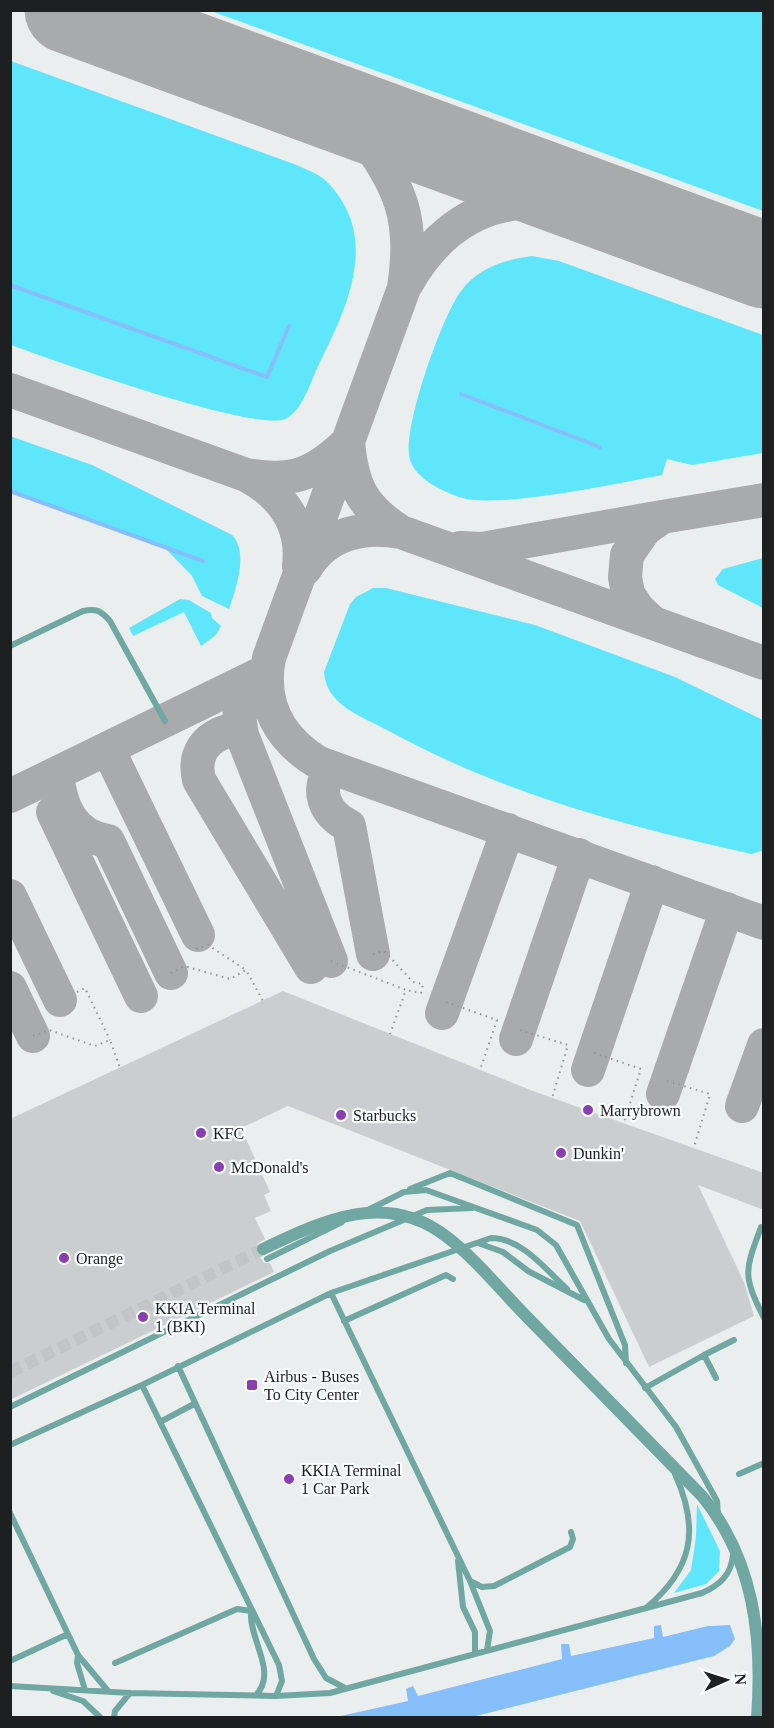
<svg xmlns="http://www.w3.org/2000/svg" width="774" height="1728" font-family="Georgia,serif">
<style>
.green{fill:#5fe6fb}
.water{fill:#86bef9}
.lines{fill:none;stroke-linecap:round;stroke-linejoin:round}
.stream{stroke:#86bef9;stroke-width:4}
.taxiway{stroke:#a8aaab;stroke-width:34}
.runway{stroke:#a8aaab;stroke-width:87}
.building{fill:#cbced0}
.minor-tunnel{stroke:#c2c5c6;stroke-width:12;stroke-dasharray:12 6;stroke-linecap:butt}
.path{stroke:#929495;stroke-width:2;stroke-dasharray:1.5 4.5;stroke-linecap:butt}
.service{stroke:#70a7a2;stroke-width:6}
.minor{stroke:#70a7a2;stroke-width:12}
.minor-bridge{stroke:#70a7a2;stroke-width:12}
.poi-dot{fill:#8a3eb0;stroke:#f8fcfc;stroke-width:2}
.labels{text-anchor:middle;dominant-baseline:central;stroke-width:4.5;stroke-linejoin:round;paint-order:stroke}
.poi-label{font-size:16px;fill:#1e1f20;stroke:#f8fcfc;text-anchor:start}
</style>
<rect width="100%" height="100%" fill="#ebeeef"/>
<!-- green -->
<path class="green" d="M211,11h552v200z
M11,61l283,103c11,5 24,9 32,17 56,55 21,127 -8,185 -7,15 -16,46 -33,53 -32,13 -233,-59 -274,-74z
M532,256l27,5 204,74v118l-71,12 -25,-6 -5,16c-42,8 -167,35 -203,22 -17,-6 -43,-18 -49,-37 -9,-29 32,-144 51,-169 17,-23 43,-31 71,-35z
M10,436l82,29 140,70c17,18 4,53 -3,74l-27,-13 -10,-20 -29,-30 -152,-55z
M763,558v50l-45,-23 -3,-6 8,-10z
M373,588h13l149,37 140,52 88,43v130l-11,4c-127,-28 -251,-61 -365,-124 -26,-14 -61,-25 -63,-58l26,-68 6,-7z
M180,599l9,1 22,13 1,5 9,8 -5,9 -15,11 -17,-34 -51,24 -4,-8z
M697,1504l23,47 -1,20 -13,13 -32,9 17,-23 5,-33z"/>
<!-- water -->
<path class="water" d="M661,1625l2,12 45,-11 22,-1 5,14 -5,7 -16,10 -242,61h-136l72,-16 -2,-12 7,-3 5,10 144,-37 -1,-15h8l2,12 83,-18v-12z"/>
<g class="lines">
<!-- stream -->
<path class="stream" d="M10,285l257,92 22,-51
M461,394l139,53
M10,491l193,70"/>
<!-- taxiway -->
<path class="taxiway" d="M350,114c43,67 67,91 54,174l-135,370c-9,46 10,81 50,105l445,160
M407,283c21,-38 55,-70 99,-78 22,-4 43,-7 65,-12
M10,390l236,85c46,8 68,0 102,-33
M348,442c4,45 15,66 53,90l363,131
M246,475c36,19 58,49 53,91
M460,548l22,1 180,-32
M305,569c21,-36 59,-44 96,-37
M653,623l-15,-14 -10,-15 -3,-17 2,-22 18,-26 17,-12 102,-17
M249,681c-11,19 -11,33 -7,54l89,226
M231,730c-26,7 -38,24 -32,50l112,187
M108,749l90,186
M332,768c-18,22 -7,46 17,58l24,128
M57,773c3,33 15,63 51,68l63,132
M10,796l248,-121
M53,812l88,184
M10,896l50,104
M10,988l23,48
M442,1013l66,-183
M516,1039l63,-184
M588,1070l64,-188
M663,1094l64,-185
M742,1106l22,-61"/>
<!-- runway -->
<path class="runway" d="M68,10l696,255"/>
</g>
<!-- building -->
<path class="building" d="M283,991l250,100 231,82v37l-66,-25 46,97 10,34 -105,51 -69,-146 -292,-115 -47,22 29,64 -6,3 7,16 -16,7 10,21 -8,5 -2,5 9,14h6l4,9 -264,128v-281z"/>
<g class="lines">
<!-- minor-tunnel -->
<path class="minor-tunnel" d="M10,1372l253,-123"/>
<!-- path -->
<path class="path" d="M196,949l12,-4 38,25
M373,954l11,-3 29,31 10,2 -2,9 -15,-3
M331,961l75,29 -16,44
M171,973l13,-7 46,13 16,-9 17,31
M77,992l8,-4 25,52
M446,1002l51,18 -17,50
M520,1030l48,15 -16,53
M33,1036l16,-6 46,16 15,-6 10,28
M594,1053l47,16 -17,53
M667,1081l43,13 -16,53"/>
<!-- service -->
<path class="service" d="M10,646l73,-35c14,-3 18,0 27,10l55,100
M410,1189l40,-16 127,52 48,120 1,18
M368,1210l36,-18 22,-2 111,40 19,15 53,94 67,88 41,74 1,14
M761,1227c-16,44 -19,47 3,91
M478,1243l25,9 25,19 56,29
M267,1259l75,-37
M331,1293l139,288 20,50 -3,19
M344,1321l102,-46 7,4
M704,1355l30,-15
M178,1366l136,293 12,19 19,10
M142,1385l137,280 3,16 -6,15
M645,1388l59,-33 12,23
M10,1407l320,-156 97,-41 45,-2
M160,1422l34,-18
M10,1445l132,-60 189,-92 160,-55c31,0 55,32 76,51
M739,1474l25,-11
M10,1513l68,142 30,36
M458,1561l5,46 12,25v20
M470,1581l12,6 12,-1 76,-39 3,-8 -2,-7
M646,1608c47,-39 54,-79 29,-134
M251,1612c-2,28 27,60 5,83
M78,1655l-1,8 8,27
M10,1661l58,-27
M115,1663l122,-54 14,2
M10,1686l120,7 146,3 54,-3 372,-100c18,-8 29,-18 31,-38
M53,1691l30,10 18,17
M114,1718l1,-7 15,-18"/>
<!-- minor -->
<path class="minor" d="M528,1318l174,178c52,64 61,141 55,222"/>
<!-- minor-bridge -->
<path class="minor-bridge" d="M263,1249c61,-29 123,-59 184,-12 29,22 56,56 81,81"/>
</g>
<!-- markers -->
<g class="poi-dot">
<circle cx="588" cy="1110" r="6"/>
<circle cx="341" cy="1115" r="6"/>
<circle cx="201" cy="1133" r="6"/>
<circle cx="561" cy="1153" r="6"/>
<circle cx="219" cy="1167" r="6"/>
<circle cx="64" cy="1258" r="6"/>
<circle cx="143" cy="1317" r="6"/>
<rect x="246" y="1379" width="12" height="12" rx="3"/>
<circle cx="289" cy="1479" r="6"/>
</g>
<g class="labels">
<!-- poi labels -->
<g class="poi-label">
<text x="600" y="1110">Marrybrown</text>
<text x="353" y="1115">Starbucks</text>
<text x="213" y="1133">KFC</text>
<text x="573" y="1153">Dunkin'</text>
<text x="231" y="1167">McDonald's</text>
<text x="76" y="1258">Orange</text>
<text x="155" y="1308">KKIA Terminal<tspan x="155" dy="18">1 (BKI)</tspan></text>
<text x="264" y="1376">Airbus - Buses<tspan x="264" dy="18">To City Center</tspan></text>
<text x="301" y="1470">KKIA Terminal<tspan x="301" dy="18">1 Car Park</tspan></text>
</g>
</g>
<!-- border -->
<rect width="774" height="1728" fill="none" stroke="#1e1f20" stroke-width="24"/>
<!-- north arrow -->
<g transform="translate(726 1680) rotate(87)" stroke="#f8fcfc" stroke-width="4.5" paint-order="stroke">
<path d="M0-4.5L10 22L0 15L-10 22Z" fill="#1e1f20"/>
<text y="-9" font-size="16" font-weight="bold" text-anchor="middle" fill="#1e1f20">N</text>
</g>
</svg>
